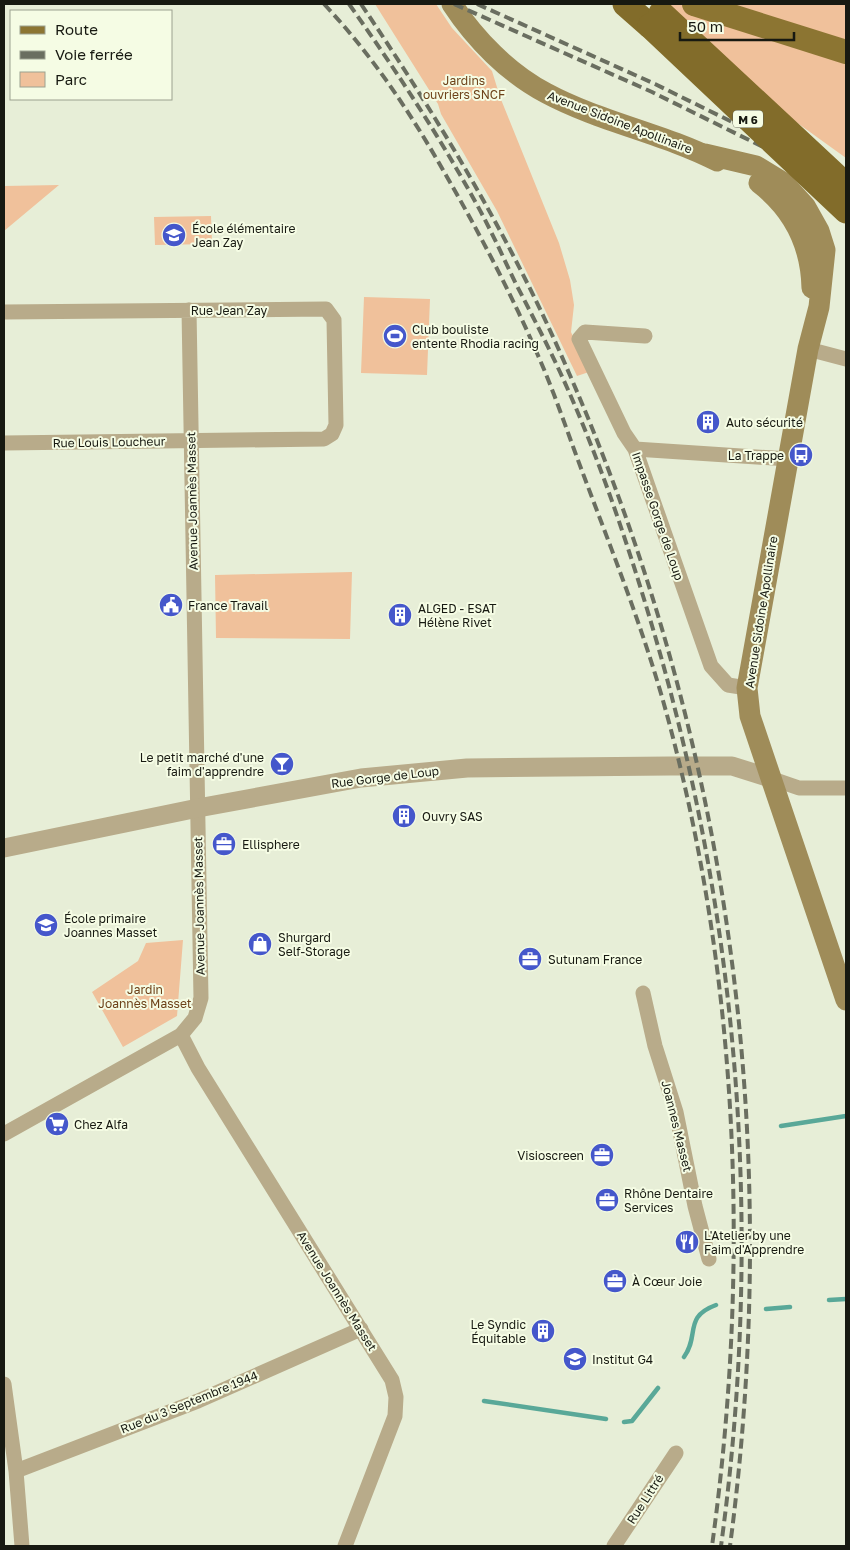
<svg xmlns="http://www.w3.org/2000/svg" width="850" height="1550" font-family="'Golos Text',sans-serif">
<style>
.green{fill:#f0c19b}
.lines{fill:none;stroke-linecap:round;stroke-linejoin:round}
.stream{stroke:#59a898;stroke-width:4.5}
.minor{stroke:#b8ab8a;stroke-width:15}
.tertiary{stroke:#b8ab8a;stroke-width:19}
.secondary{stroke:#9f8c59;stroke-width:21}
.primary{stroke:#8c7532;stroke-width:24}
.trunk{stroke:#826c2a;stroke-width:25}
.rail{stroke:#6a6e60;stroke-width:4;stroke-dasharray:10 5;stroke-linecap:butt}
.trunk-bridge{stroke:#826c2a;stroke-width:25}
.labels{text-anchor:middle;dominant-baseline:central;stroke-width:4;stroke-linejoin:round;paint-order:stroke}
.shield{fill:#f5fce4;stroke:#5a5d50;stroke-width:1}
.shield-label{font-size:11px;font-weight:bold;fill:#171911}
.park-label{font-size:12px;fill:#6e4219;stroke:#f5fce4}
.street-label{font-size:12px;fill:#171911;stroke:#f5fce4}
.poi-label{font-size:12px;fill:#171911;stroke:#f5fce4;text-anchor:start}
</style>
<rect width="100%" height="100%" fill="#e7eed7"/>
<!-- green -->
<path class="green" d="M375,4h61l16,24 40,43 8,26 59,146 11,37 4,25 -3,27 18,40 -12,4 -80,-165 -56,-97 -3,-10z
M667,4h179v154l-104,-75z
M59,185l-55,46v-45z
M211,216l1,28 -57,1 -1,-28z
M364,297l66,2 -3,76 -66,-2z
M352,572l-2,67 -134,-1 -1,-63z
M183,940l-6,76 -54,31 -31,-55 46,-31 8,-18z"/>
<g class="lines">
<!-- stream -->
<path class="stream" d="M781,1126l65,-10
M829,1300l17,-1
M766,1309l24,-2
M684,1357c16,-22 -1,-40 32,-52
M484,1401l122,18
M624,1422l8,-1 26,-33"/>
<!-- minor -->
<path class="minor" d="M4,312l322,-3 8,11 2,105 -4,9 -8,5 -320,4
M645,336l-60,-4 -6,7 45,94 11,16 76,217 17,19 19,3
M808,349l38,10
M635,449l153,10
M770,778l29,10h47
M643,993l12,53 21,66 19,94 14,53
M181,1035l17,33 194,312 4,17 -1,19 -50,130
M4,1134l177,-99 14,-17 6,-20 -12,-688
M4,1384l12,87 6,75
M16,1471l182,-70 163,-72
M614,1546l62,-93"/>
<!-- tertiary -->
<path class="tertiary" d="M4,848l194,-40 163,-30 106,-10 203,-2h62l38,12"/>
<!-- secondary -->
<path class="secondary" d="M452,4c23,35 56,69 94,89 54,29 116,40 171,68
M705,154l51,12 28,17 21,23 14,25 6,19 -6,57 -11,42 -61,339 3,28 96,284
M759,183c34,26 52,62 53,105"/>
<!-- primary -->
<path class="primary" d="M694,4l152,48"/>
<!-- trunk -->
<path class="trunk" d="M625,4l25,22"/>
<!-- rail -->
<path class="rail" d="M324,4c49,52 88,111 123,173 34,59 66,120 93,183 13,30 24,62 35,92 32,87 68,174 92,263 73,269 83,556 45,831
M349,4c46,65 89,130 127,199 15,27 27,54 40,81 15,29 30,58 44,88 35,76 63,157 87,237 93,305 117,622 74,937
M361,4c79,117 152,238 208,369 162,372 214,771 161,1173
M454,4l198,88 194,96
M477,4l178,80 191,94"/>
<!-- trunk-bridge -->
<path class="trunk-bridge" d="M661,13l185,172
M650,26l196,185"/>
</g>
<!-- icons -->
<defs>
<g id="school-disc" transform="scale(1.25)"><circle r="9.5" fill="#4557cb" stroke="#f5fce4"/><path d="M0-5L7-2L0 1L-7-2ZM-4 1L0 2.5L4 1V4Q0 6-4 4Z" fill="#fff"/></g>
<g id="stadium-disc" transform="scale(1.25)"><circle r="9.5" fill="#4557cb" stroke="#f5fce4"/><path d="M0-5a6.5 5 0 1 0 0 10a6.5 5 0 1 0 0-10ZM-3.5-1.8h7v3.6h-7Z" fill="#fff"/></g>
<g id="building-disc" transform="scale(1.25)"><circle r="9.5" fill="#4557cb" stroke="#f5fce4"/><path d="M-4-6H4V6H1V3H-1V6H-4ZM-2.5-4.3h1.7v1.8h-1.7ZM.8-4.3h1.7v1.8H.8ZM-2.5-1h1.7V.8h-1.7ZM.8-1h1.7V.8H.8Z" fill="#fff"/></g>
<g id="bus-disc" transform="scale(1.25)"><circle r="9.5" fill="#4557cb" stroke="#f5fce4"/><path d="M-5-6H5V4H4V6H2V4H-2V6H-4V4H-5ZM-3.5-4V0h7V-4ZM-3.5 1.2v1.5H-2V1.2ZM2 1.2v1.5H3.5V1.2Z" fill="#fff"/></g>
<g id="civic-disc" transform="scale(1.25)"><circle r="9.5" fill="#4557cb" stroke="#f5fce4"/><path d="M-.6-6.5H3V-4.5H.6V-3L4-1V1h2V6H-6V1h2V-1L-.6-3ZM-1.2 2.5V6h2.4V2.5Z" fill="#fff"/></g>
<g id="bar-disc" transform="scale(1.25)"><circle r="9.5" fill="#4557cb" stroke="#f5fce4"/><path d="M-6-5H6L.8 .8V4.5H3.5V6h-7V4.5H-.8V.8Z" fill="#fff"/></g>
<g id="office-disc" transform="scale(1.25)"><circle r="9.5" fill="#4557cb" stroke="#f5fce4"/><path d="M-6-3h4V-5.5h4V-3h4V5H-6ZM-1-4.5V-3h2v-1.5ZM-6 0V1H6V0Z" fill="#fff"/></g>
<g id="shop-disc" transform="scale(1.25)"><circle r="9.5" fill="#4557cb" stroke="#f5fce4"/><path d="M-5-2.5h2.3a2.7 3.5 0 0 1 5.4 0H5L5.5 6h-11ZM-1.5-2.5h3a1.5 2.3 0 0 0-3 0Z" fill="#fff"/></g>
<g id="supermarket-disc" transform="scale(1.25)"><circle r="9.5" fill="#4557cb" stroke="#f5fce4"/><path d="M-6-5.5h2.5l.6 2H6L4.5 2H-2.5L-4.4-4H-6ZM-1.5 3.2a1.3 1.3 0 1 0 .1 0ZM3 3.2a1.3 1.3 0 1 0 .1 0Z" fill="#fff"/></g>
<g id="restaurant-disc" transform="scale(1.25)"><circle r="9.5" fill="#4557cb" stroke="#f5fce4"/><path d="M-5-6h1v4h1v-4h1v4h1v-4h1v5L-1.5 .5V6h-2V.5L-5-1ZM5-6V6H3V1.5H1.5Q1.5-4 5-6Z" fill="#fff"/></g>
</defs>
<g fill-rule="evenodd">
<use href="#school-disc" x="174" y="235"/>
<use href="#stadium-disc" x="395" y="336"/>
<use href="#building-disc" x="708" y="422"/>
<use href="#bus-disc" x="801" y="455"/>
<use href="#civic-disc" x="171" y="605"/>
<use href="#building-disc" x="400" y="615"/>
<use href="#bar-disc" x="282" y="764"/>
<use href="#building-disc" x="404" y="816"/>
<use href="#office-disc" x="224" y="844"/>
<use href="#school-disc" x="46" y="925"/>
<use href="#shop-disc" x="260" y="944"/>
<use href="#office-disc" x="530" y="959"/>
<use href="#supermarket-disc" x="57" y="1124"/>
<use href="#office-disc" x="602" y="1155"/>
<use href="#office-disc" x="607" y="1200"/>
<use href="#restaurant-disc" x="687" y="1242"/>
<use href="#office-disc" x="615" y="1281"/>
<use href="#building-disc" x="543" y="1331"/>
<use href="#school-disc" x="575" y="1359"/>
</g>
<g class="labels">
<!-- shield labels -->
<rect class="shield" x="733" y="110.5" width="30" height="17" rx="4"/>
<g class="shield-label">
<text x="748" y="119">M 6</text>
</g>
<!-- park labels -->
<g class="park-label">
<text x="464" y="80">Jardins<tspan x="464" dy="14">ouvriers SNCF</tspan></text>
<text x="145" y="989">Jardin<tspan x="145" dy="14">Joannès Masset</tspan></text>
</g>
<!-- street labels -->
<g class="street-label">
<text transform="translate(620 122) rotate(21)">Avenue Sidoine Apollinaire</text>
<text x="229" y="310">Rue Jean Zay</text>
<text transform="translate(109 442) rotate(-1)">Rue Louis Loucheur</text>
<text transform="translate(192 501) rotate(-91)">Avenue Joannès Masset</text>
<text transform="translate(658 516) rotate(71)">Impasse Gorge de Loup</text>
<text transform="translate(761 612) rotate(-81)">Avenue Sidoine Apollinaire</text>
<text transform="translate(385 777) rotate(-7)">Rue Gorge de Loup</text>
<text transform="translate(199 906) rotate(-91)">Avenue Joannès Masset</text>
<text transform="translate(677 1126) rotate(76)">Joannes Masset</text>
<text transform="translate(337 1291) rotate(58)">Avenue Joannès Masset</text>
<text transform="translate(189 1402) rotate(-22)">Rue du 3 Septembre 1944</text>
<text transform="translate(645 1499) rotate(-57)">Rue Littré</text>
</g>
<!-- poi labels -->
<g class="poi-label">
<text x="192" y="228">École élémentaire<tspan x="192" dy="14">Jean Zay</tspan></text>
<text x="412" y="329">Club bouliste<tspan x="412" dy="14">entente Rhodia racing</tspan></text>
<text x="726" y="422">Auto sécurité</text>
<text x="784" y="455" text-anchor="end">La Trappe</text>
<text x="188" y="605">France Travail</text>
<text x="418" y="608">ALGED - ESAT<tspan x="418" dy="14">Hélène Rivet</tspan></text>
<text x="264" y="757" text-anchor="end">Le petit marché d'une<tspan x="264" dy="14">faim d'apprendre</tspan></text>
<text x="422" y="816">Ouvry SAS</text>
<text x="242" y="844">Ellisphere</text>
<text x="64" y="918">École primaire<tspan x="64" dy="14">Joannes Masset</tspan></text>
<text x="278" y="937">Shurgard<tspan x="278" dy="14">Self-Storage</tspan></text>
<text x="548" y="959">Sutunam France</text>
<text x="74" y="1124">Chez Alfa</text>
<text x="584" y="1155" text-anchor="end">Visioscreen</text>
<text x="624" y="1193">Rhône Dentaire<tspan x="624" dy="14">Services</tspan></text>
<text x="704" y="1235">L'Atelier by une<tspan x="704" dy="14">Faim d'Apprendre</tspan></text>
<text x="632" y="1281">À Cœur Joie</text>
<text x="526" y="1324" text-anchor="end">Le Syndic<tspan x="526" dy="14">Équitable</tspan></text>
<text x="592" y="1359">Institut G4</text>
</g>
</g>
<!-- border -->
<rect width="850" height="1550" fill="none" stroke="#171911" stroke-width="10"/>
<!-- legend -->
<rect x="10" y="10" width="162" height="90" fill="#f5fce4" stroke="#9ca190"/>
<rect x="20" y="26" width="25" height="8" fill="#8c7532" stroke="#9ca190"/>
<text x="55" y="35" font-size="15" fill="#171911">Route</text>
<rect x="20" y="51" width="25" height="8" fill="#6a6e60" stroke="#9ca190"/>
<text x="55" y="60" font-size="15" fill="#171911">Voie ferrée</text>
<rect x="20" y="72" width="25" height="15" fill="#f0c19b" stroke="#9ca190"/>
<text x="55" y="85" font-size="15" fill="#171911">Parc</text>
<!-- scale -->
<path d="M680 32v8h114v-8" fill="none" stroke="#171911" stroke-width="2.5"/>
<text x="688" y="32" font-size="15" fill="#171911" stroke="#f5fce4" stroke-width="4" paint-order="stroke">50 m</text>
</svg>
